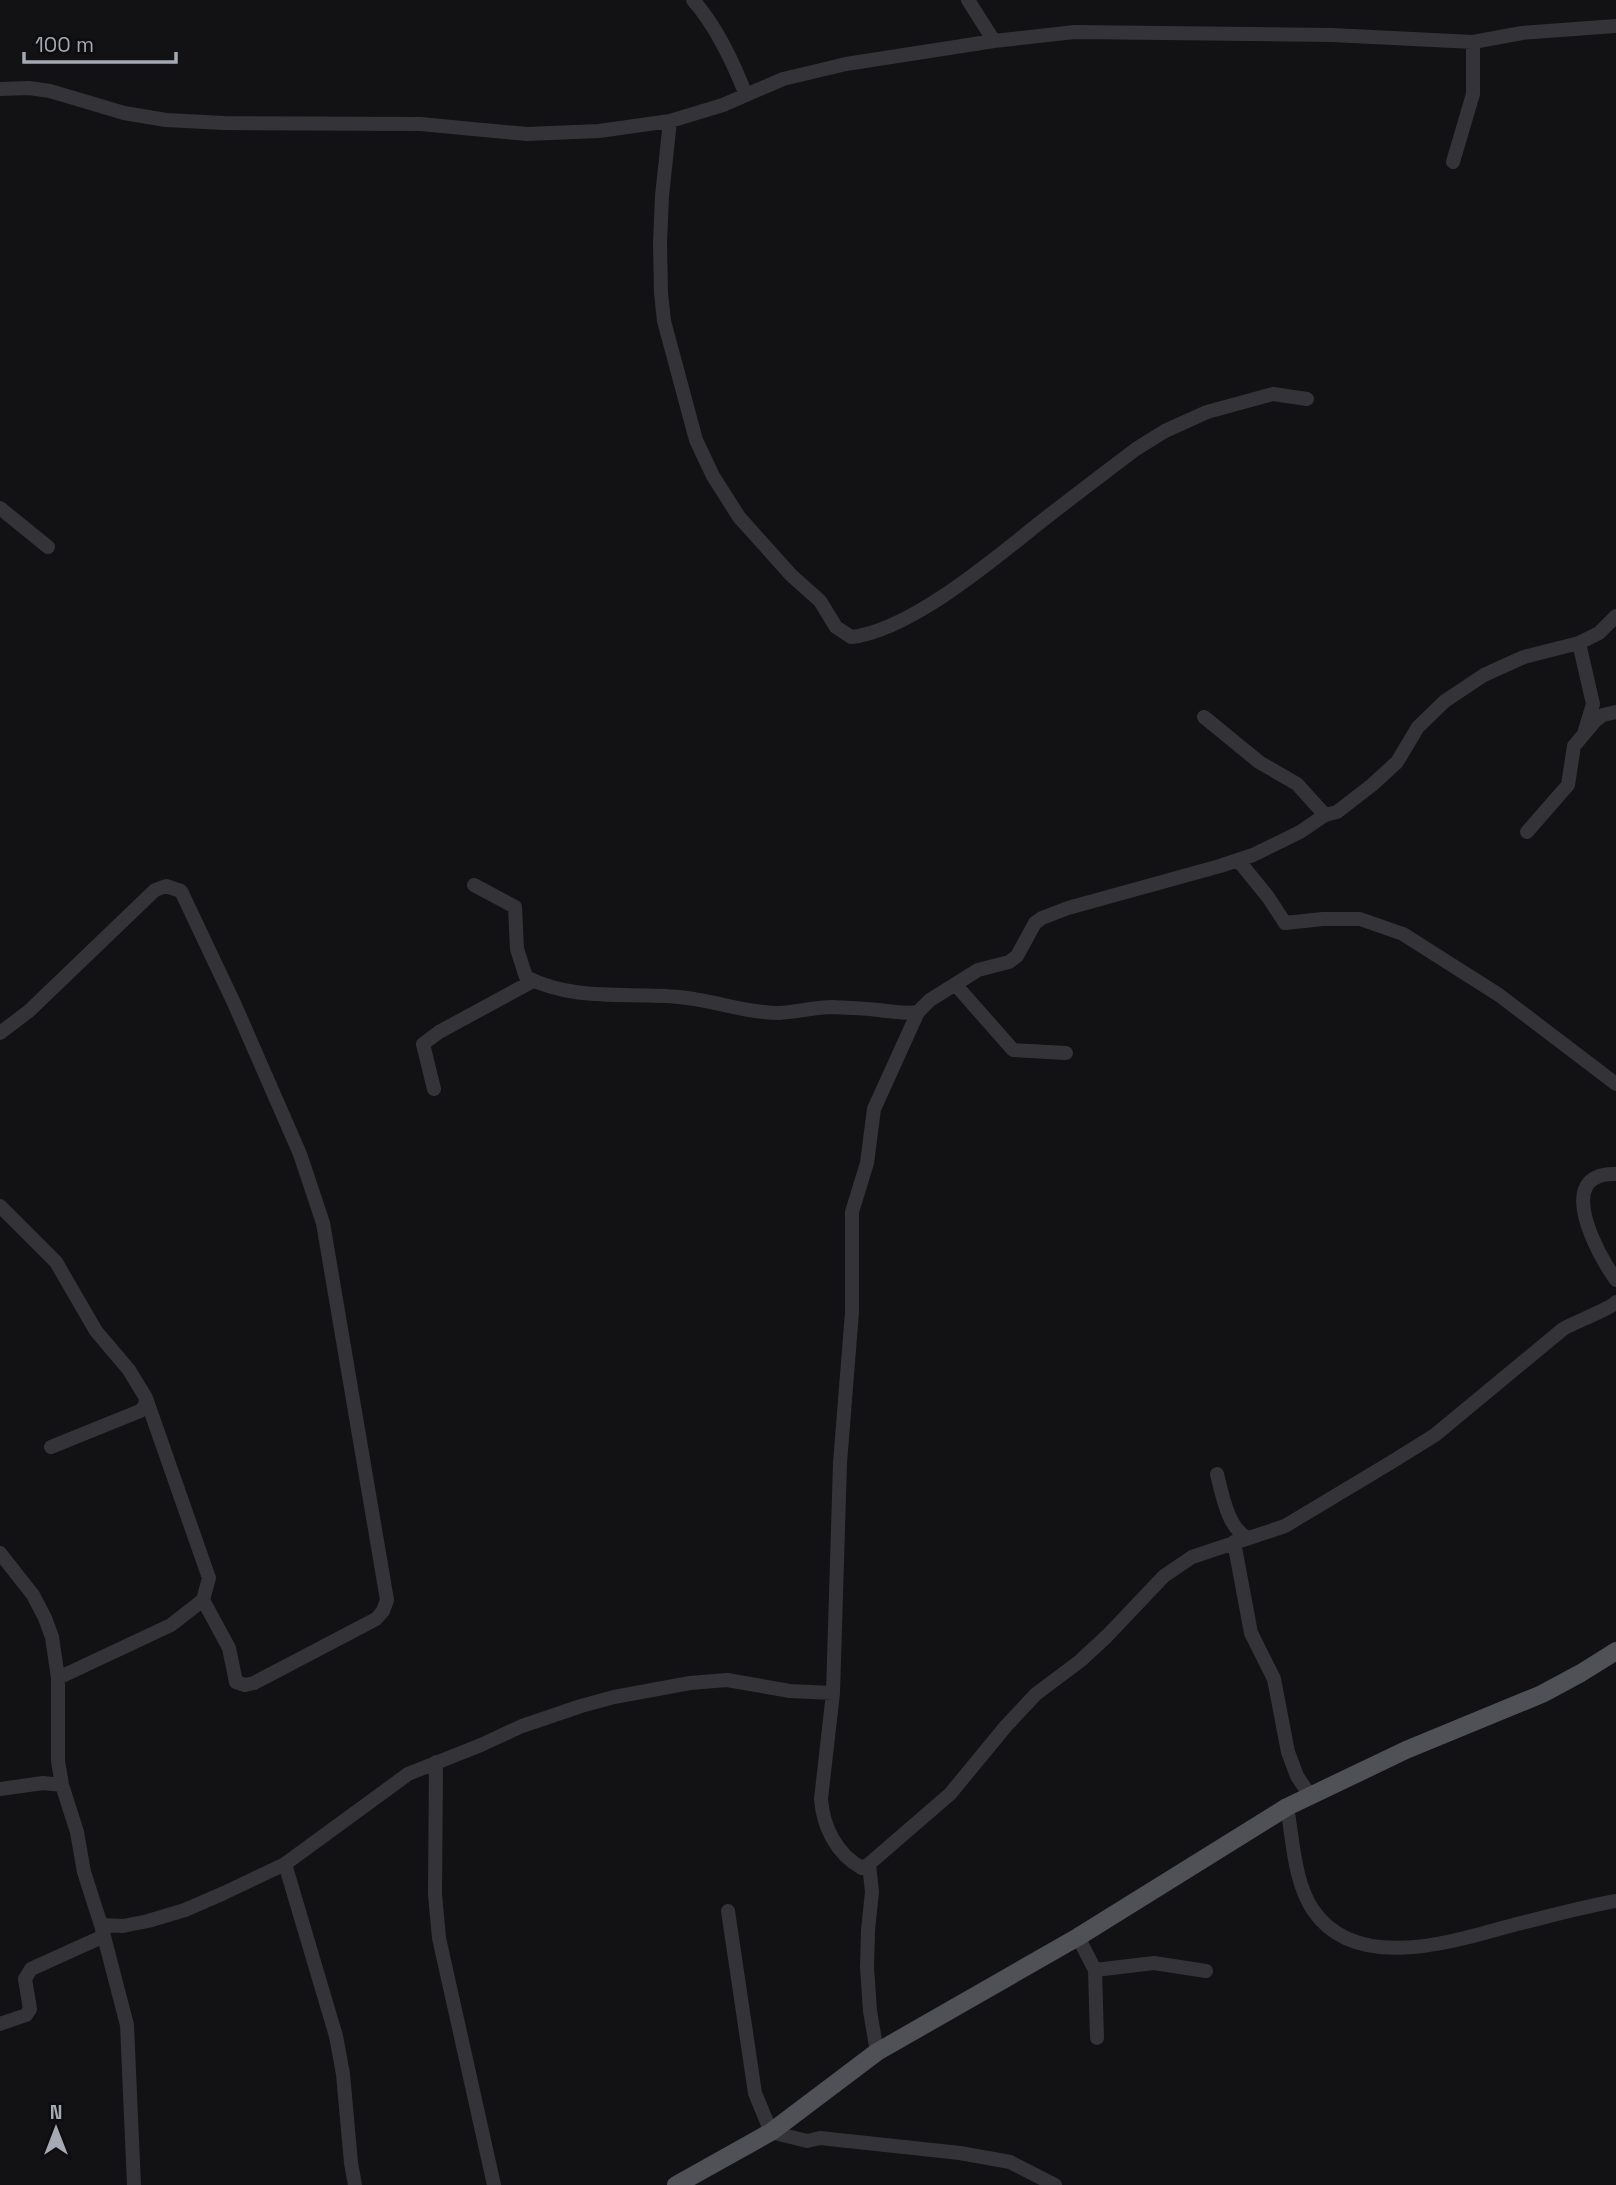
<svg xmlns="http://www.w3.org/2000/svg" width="1616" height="2185" font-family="'Space Grotesk',sans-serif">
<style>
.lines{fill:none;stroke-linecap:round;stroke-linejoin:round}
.minor{stroke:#343438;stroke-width:14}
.major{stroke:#505157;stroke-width:18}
</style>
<rect width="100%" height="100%" fill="#121214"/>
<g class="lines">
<!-- minor -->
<path class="minor" d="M693,0c24,27 40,62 53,95
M968,0l26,41
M0,89l29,-1 21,3 74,22 42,7 58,3 196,1 107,10 72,-3 71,-10 53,-16 60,-26 63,-15 148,-23 81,-9 257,3 141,7 49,-9 94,-7
M670,121l-8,75 -2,47 1,50 3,28 32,119 17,36 26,41 52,58 29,26 16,26 15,10c58,-6 141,-76 187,-113 32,-25 65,-50 98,-75l29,-18 42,-19 66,-18 34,5
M1453,162l20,-68v-52
M0,508l48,39
M1579,643l14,61 -8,26
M1204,717l55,45 38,22 28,31
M1527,832l41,-47 6,-39 21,-25 8,-6 13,-3
M1238,860l30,37 17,26 38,-4h37l43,15 96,61 117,89
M474,885l41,22 2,42 9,28c49,25 101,15 153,20 34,3 66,16 100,16 18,-1 36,-6 54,-6 17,1 36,1 53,4 12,1 20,3 32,1
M955,984l58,66 53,3
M0,1033l29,-22 126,-121 11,-4 15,5 53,112 66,151 23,69 64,377 -4,11 -7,8 -122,64 -9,2 -9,-3 -7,-34 -26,-48 -32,25 -113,53
M434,1089l-11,-45 16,-12 94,-51
M1616,1174c-64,-2 -18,81 0,106
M0,1206l56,56 40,69 33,39 17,28 -1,8 -5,5 -89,36
M146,1398l63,180 -6,22
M1217,1474c5,20 11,55 31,64
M1234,1542l17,91 23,46 14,73 9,24 14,21
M0,1553l33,42 12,23 7,19 6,41v83l4,24 15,47 7,40 17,53 26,100 7,160
M436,1762l-1,132 4,44 55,247
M0,1789l43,-6 19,2
M1287,1807c6,33 7,75 26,103 44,65 145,30 204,14 33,-8 66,-17 99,-23
M285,1864l51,172 7,38 8,89 4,22
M869,1864l-7,4c-26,-14 -39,-42 -41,-69l12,-106 7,-230 12,-151v-100l15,-49 7,-54 44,-97 12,-12 48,-30 31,-8 8,-6 18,-33 7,-5 26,-10 152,-42 33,-11 47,-23 25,-17 12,-3 35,-27 25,-23 21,-35 27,-26 39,-26 40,-18 55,-14 20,-10 17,-17
M728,1911l27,182 16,39 36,9 13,-3 140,15 50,9 45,23
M101,1925l22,1 25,-5 37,-11 39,-17 61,-29 123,-90 73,-29 41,-19 59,-20 33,-9 76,-14 37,-3 63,11 43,2
M1078,1937l17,33 59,-7 52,8
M1095,1970l2,68
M0,2024l26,-9 4,-6 -5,-30 6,-10 73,-33
M877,2052l-7,-41 -3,-44 1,-37 4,-38 -3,-28 81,-70 56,-68 30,-32 44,-33 27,-25 57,-60 28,-19 93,-31 105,-63 45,-28 128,-106c10,-6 49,-21 53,-27"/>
<!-- major -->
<path class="major" d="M676,2185l95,-53 106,-80 201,-115 209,-130 119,-57 136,-56 39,-21 35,-22"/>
</g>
<!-- north arrow -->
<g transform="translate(56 2129)" stroke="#0d0d0f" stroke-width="5" paint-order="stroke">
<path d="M0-5L12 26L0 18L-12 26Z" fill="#a5a9b3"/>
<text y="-10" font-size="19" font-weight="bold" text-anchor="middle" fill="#a5a9b3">N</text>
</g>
<!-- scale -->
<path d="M24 52v10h152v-10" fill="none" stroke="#a5a9b3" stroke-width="3.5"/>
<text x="35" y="52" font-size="21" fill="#a5a9b3" stroke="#0d0d0f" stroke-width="5" paint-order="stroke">100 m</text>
</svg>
